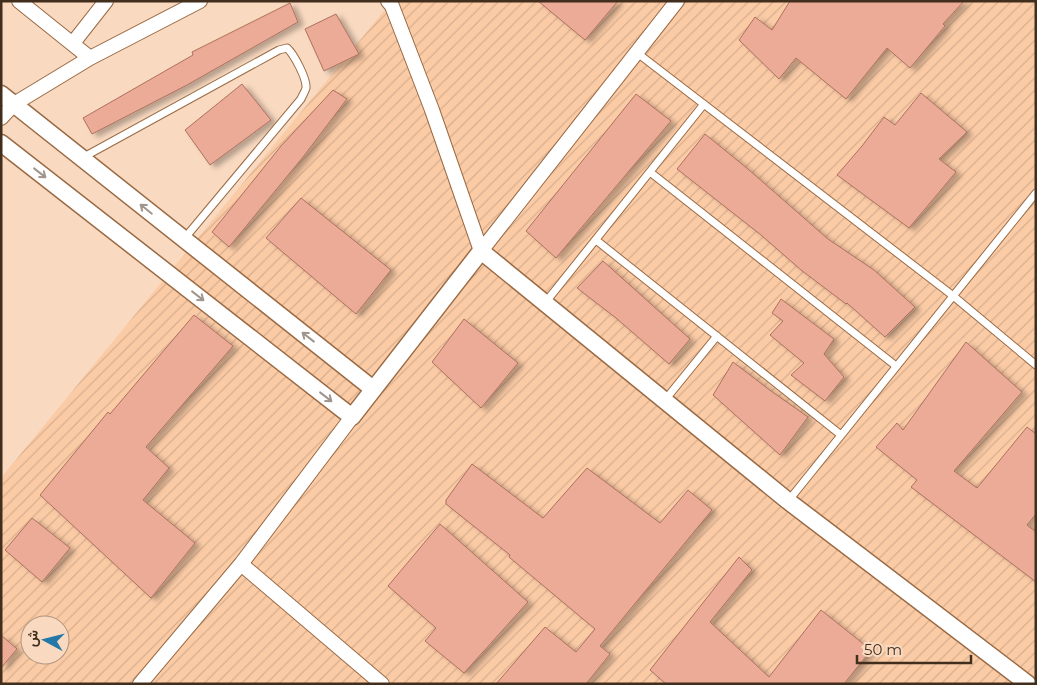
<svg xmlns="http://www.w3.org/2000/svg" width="1037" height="685" font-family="Montserrat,Vazirmatn,sans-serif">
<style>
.industrial{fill:url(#industrial-furrows);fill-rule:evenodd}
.building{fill:#ebab96;stroke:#ad715e;filter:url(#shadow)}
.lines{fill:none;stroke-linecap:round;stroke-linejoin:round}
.service-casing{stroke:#996a43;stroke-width:9}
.minor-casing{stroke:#996a43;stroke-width:16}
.tertiary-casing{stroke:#996a43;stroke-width:19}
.service{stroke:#fff;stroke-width:7}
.minor{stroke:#fff;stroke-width:14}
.tertiary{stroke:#fff;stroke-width:16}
.oneway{stroke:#a0968e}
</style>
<defs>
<pattern id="industrial-furrows" width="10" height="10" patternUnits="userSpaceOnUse" patternTransform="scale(1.25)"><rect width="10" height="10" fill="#fbcba6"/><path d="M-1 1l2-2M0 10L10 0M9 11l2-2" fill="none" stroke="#d8af8e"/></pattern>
<filter id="shadow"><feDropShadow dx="5.5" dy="3" stdDeviation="2.5" flood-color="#0004"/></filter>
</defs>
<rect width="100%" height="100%" fill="#f9d9c0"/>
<!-- industrial -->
<path class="industrial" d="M392,1h644v683h-1035v-206zM30,625h30v30h-30z"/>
<!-- building -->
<path class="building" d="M538,1h80l-33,39z
M790,1h174l-21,23 2,2 -35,42 -23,-20 -41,51 -50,-41 -17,21 -40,-39 16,-23 17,13z
M290,3l8,19 -111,63 -95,49 -9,-16 110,-63 -1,-3z
M336,14l23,40 -35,17 -19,-42z
M242,84l29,36 -61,45 -25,-35z
M333,90l14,9 -44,58 -74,90 -17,-15 69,-86z
M921,93l46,39 -28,27 17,13 -47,56 -72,-53 25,-29 22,-29 11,8z
M636,94l35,27 -115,137 -30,-27z
M705,134l43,35 80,70 46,31 41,37 -30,30 -38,-34 -1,1 -45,-34 -40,-35 -84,-66z
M301,198l90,72 -35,44 -90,-76z
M603,261l87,78 -21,25 -53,-46 -39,-30z
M781,299l53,40 -10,15 20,23 -19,24 -34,-26 13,-12 -34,-28 13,-14 -11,-8z
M194,315l39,31 -87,101 23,21 -26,32 52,43 -44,55 -111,-103 68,-83 2,2z
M464,319l54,44 -37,45 -49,-46z
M966,342l56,50 -68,79 23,17 50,-61 9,7v80l-9,11 9,7v50l-125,-95 6,-7 -41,-33 21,-24 6,7z
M733,362l38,29 37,26 -28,38 -67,-60z
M472,464l71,54 44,-50 73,55 28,-33 24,20 -112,136 10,8 -24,30h-90l49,-57 31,25 19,-23 -86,-72 1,-2 -64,-51v-4z
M32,518l38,30 -28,34 -37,-32z
M440,524l88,78 -64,71 -39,-32 11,-13 -48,-42z
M739,557l13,13 -42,52 59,55 52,-67 50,40 -27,34h-178l-16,-14z
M1,635l16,14 -16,19z"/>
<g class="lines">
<!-- service casing -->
<g class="service-casing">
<path id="service" d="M636,52l316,243 84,70
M82,158l197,-108 8,-2c7,6 20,31 19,40 -1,4 -4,8 -5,11l-117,140
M650,172l246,194
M596,240l245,195
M545,303l159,-199
M665,400l52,-64
M789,500l247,-307"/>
</g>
<!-- minor casing -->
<g class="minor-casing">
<path id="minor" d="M19,1l71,57
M388,1l4,5 40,104 49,141
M73,43l33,-42
M1,118l13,-14 76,-46 110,-57
M481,251l196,-250
M241,564l141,120
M140,684l101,-120 111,-147"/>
</g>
<!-- tertiary casing -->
<g class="tertiary-casing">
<path id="tertiary" d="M1,94l372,295
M1,143l351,274 129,-166 307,250 240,183"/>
</g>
<!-- service -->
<use href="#service" class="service"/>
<!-- minor -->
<use href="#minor" class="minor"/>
<!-- tertiary -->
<use href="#tertiary" class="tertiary"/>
</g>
<!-- one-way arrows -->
<defs><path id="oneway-shaft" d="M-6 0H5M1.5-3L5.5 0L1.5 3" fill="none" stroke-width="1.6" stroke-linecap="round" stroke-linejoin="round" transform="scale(1.25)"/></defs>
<g class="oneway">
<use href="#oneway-shaft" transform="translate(40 173) rotate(38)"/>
<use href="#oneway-shaft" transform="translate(146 209) rotate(-141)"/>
<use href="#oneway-shaft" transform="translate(198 296) rotate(38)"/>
<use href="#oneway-shaft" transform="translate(308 337) rotate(-142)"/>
<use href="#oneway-shaft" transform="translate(326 397) rotate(38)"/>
</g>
<!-- border -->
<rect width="1037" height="685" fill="none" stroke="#422e1d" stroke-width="5"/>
<!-- north arrow -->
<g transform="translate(45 640) rotate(277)"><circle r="24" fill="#f9d9c0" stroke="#b0957f"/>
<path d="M0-4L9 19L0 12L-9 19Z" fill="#2478a8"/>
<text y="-8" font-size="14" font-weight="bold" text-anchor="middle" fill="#422e1d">ش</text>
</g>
<!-- scale -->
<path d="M857 655v8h114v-8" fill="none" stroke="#422e1d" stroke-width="2.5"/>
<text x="864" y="655" font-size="15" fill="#422e1d" stroke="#f9d9c0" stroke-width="4" paint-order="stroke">50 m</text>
</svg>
